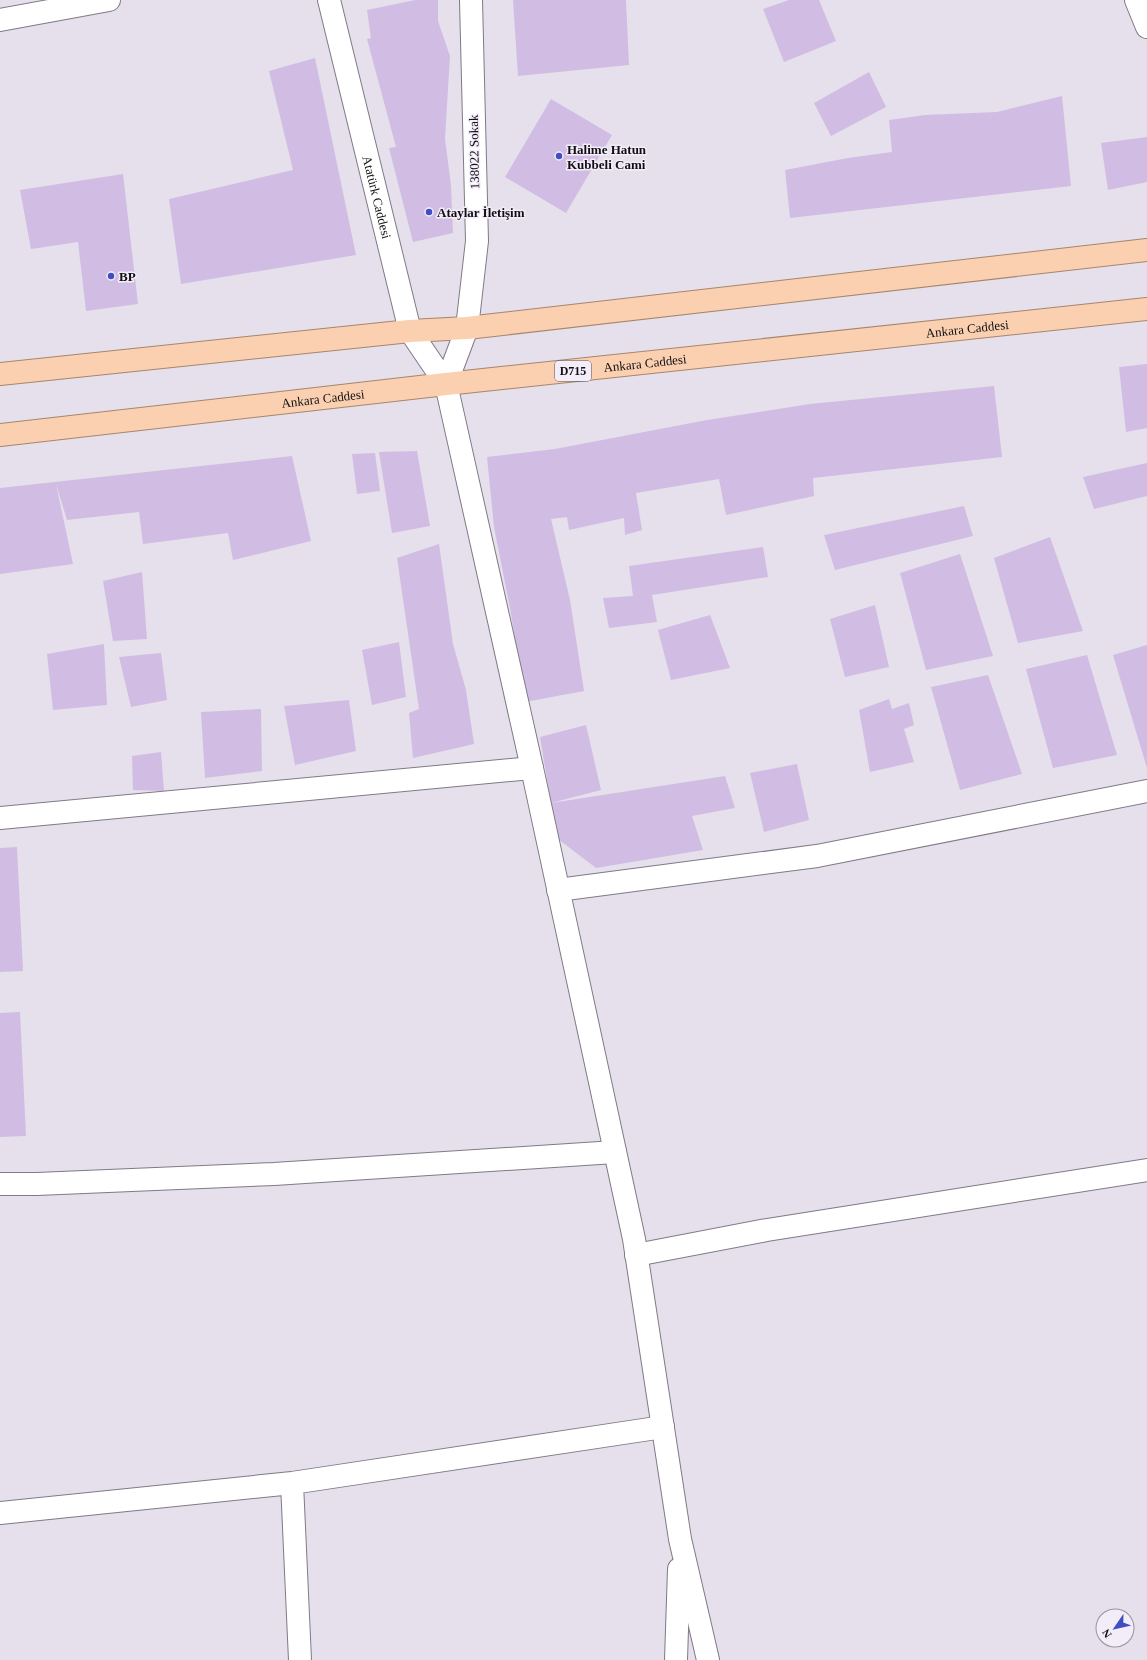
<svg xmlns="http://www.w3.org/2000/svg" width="1147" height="1660" font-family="'Times New Roman',serif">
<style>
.building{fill:#d1bde4}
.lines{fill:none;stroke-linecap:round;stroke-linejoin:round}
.minor-casing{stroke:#7f7a85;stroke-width:24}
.tertiary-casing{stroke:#7f7a85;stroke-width:24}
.trunk-casing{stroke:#a7856c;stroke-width:24}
.minor{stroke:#fff;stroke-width:22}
.tertiary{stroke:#fff;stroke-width:22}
.trunk{stroke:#fad0b0;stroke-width:22}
.poi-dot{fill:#404ec2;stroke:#f3edf9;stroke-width:1.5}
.labels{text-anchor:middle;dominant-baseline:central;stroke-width:3;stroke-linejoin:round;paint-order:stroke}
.shield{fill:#f3edf9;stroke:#555258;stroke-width:1}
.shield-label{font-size:12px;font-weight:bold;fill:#110f13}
.poi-label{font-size:13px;font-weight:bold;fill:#110f13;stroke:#f3edf9;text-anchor:start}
.street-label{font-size:13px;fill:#110f13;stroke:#f3edf9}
</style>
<rect width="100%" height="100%" fill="#e5e0eb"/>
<!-- building -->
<path class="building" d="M415,0h23v21l12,35 -5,83 6,46 2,48 -40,9 -24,-94 7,-1 -29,-108 4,-1 -4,-28z
M513,0h113l3,65 -111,11z
M789,0h30l17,41 -52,21 -21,-53z
M315,58l41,197 -175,29 -12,-85 124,-29 -24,-99z
M869,72l17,35 -55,29 -17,-33z
M1062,96l9,90 -281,32 -5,-48 63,-12 44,-6 -3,-32 36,-5 72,-3z
M551,99l61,36 -46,78 -61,-36z
M1147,137v45l-39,8 -7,-47z
M123,174l15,130 -52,7 -8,-69 -47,7 -11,-59z
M1147,364v64l-21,4 -7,-65z
M994,386l8,71 -189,21 1,18 -88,19 -7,-36 -83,14 6,37 -17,5 -1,-17 -55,12 -2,-13 -16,2 19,81 14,91 -59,11 -15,-94 -16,-81 -7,-70 68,-8 152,-29 103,-16z
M417,451l13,75 -38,7 -13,-81z
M375,453l5,38 -23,3 -5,-40z
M292,456l19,85 -78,19 -5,-27 -85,11 -4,-32 -72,8 -11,-36 17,80 -73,10v-86z
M1147,463v33l-53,13 -11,-32z
M964,506l9,30 -138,34 -11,-35z
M1050,537l33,94 -65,12 -24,-85z
M439,544l14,100 13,46 8,54 -61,14 -4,-45 10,-4 -22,-151z
M763,547l5,30 -116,18 5,27 -48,6 -6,-30 30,-2 -4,-30z
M960,554l33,102 -67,14 -26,-97z
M142,572l5,67 -34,2 -10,-60z
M875,605l14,62 -44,10 -15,-58z
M710,615l20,53 -59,12 -13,-50z
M399,642l7,55 -34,8 -10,-55z
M104,644l3,61 -54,5 -6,-56z
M1147,645v123l-34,-113z
M161,653l6,47 -36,7 -12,-50z
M1087,655l30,100 -64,13 -27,-99z
M988,675l34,99 -62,16 -29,-103z
M889,699l3,10 17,-6 5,22 -10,4 10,33 -44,10 -11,-62z
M349,700l7,51 -61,14 -11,-59z
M261,709l1,62 -57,7 -4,-66z
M586,725l15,65 -50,13 174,-27 10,32 -43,8 11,34 -107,18 -38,-29 -7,-36 -11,-66z
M161,752l3,39 -31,-1 -1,-34z
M797,764l12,56 -45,12 -14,-59z
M17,847l6,124 -23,1v-124z
M20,1012l6,124 -26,1v-124z"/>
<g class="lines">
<!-- minor casing -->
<g class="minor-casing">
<path id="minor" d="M1136,0l11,27
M0,20l109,-20
M467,328l10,-87 -6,-241
M0,818l532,-50
M558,890l259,-34 330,-65
M0,1184h37l237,-10 341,-22
M636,1255l131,-25 380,-60
M292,1483l8,177
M0,1513l292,-30 371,-56"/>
</g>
<!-- tertiary casing -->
<g class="tertiary-casing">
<g id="tertiary">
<path id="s1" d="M329,0l81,331 36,53"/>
<path d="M467,328l-21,56 86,384 102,471 46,300 28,121"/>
<path d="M676,1660l3,-91"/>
</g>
</g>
<!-- trunk casing -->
<g class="trunk-casing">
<g id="trunk">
<path d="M0,374l410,-43 57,-3 680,-78"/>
<path id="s2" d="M0,435l446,-51 701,-75"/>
</g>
</g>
<!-- minor -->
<use href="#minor" class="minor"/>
<!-- tertiary -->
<use href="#tertiary" class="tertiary"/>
<!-- trunk -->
<use href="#trunk" class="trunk"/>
</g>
<!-- markers -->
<g class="poi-dot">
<circle cx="559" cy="156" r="4"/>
<circle cx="429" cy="212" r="4"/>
<circle cx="111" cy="276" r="4"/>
</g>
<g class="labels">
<!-- shield labels -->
<rect class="shield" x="555" y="361" width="36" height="20" rx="3"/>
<g class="shield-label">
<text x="573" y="371">D715</text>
</g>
<!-- poi labels -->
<g class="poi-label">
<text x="567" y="149">Halime Hatun<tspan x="567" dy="15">Kubbeli Cami</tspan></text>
<text x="437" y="212">Ataylar İletişim</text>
<text x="119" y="276">BP</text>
</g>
<!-- street labels -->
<g class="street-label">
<text transform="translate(474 152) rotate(-91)">138022 Sokak</text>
<text stroke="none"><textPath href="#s1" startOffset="203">Atatürk Caddesi</textPath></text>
<text stroke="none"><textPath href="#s2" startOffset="973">Ankara Caddesi</textPath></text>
<text stroke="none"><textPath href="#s2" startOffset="649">Ankara Caddesi</textPath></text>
<text stroke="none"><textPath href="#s2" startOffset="325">Ankara Caddesi</textPath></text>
</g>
</g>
<!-- north arrow -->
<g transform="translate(1115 1628) rotate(236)"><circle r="19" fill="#f3edf9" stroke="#99949d"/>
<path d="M0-3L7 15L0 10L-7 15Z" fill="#404ec2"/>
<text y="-6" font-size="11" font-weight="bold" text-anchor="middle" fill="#110f13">N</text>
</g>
</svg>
